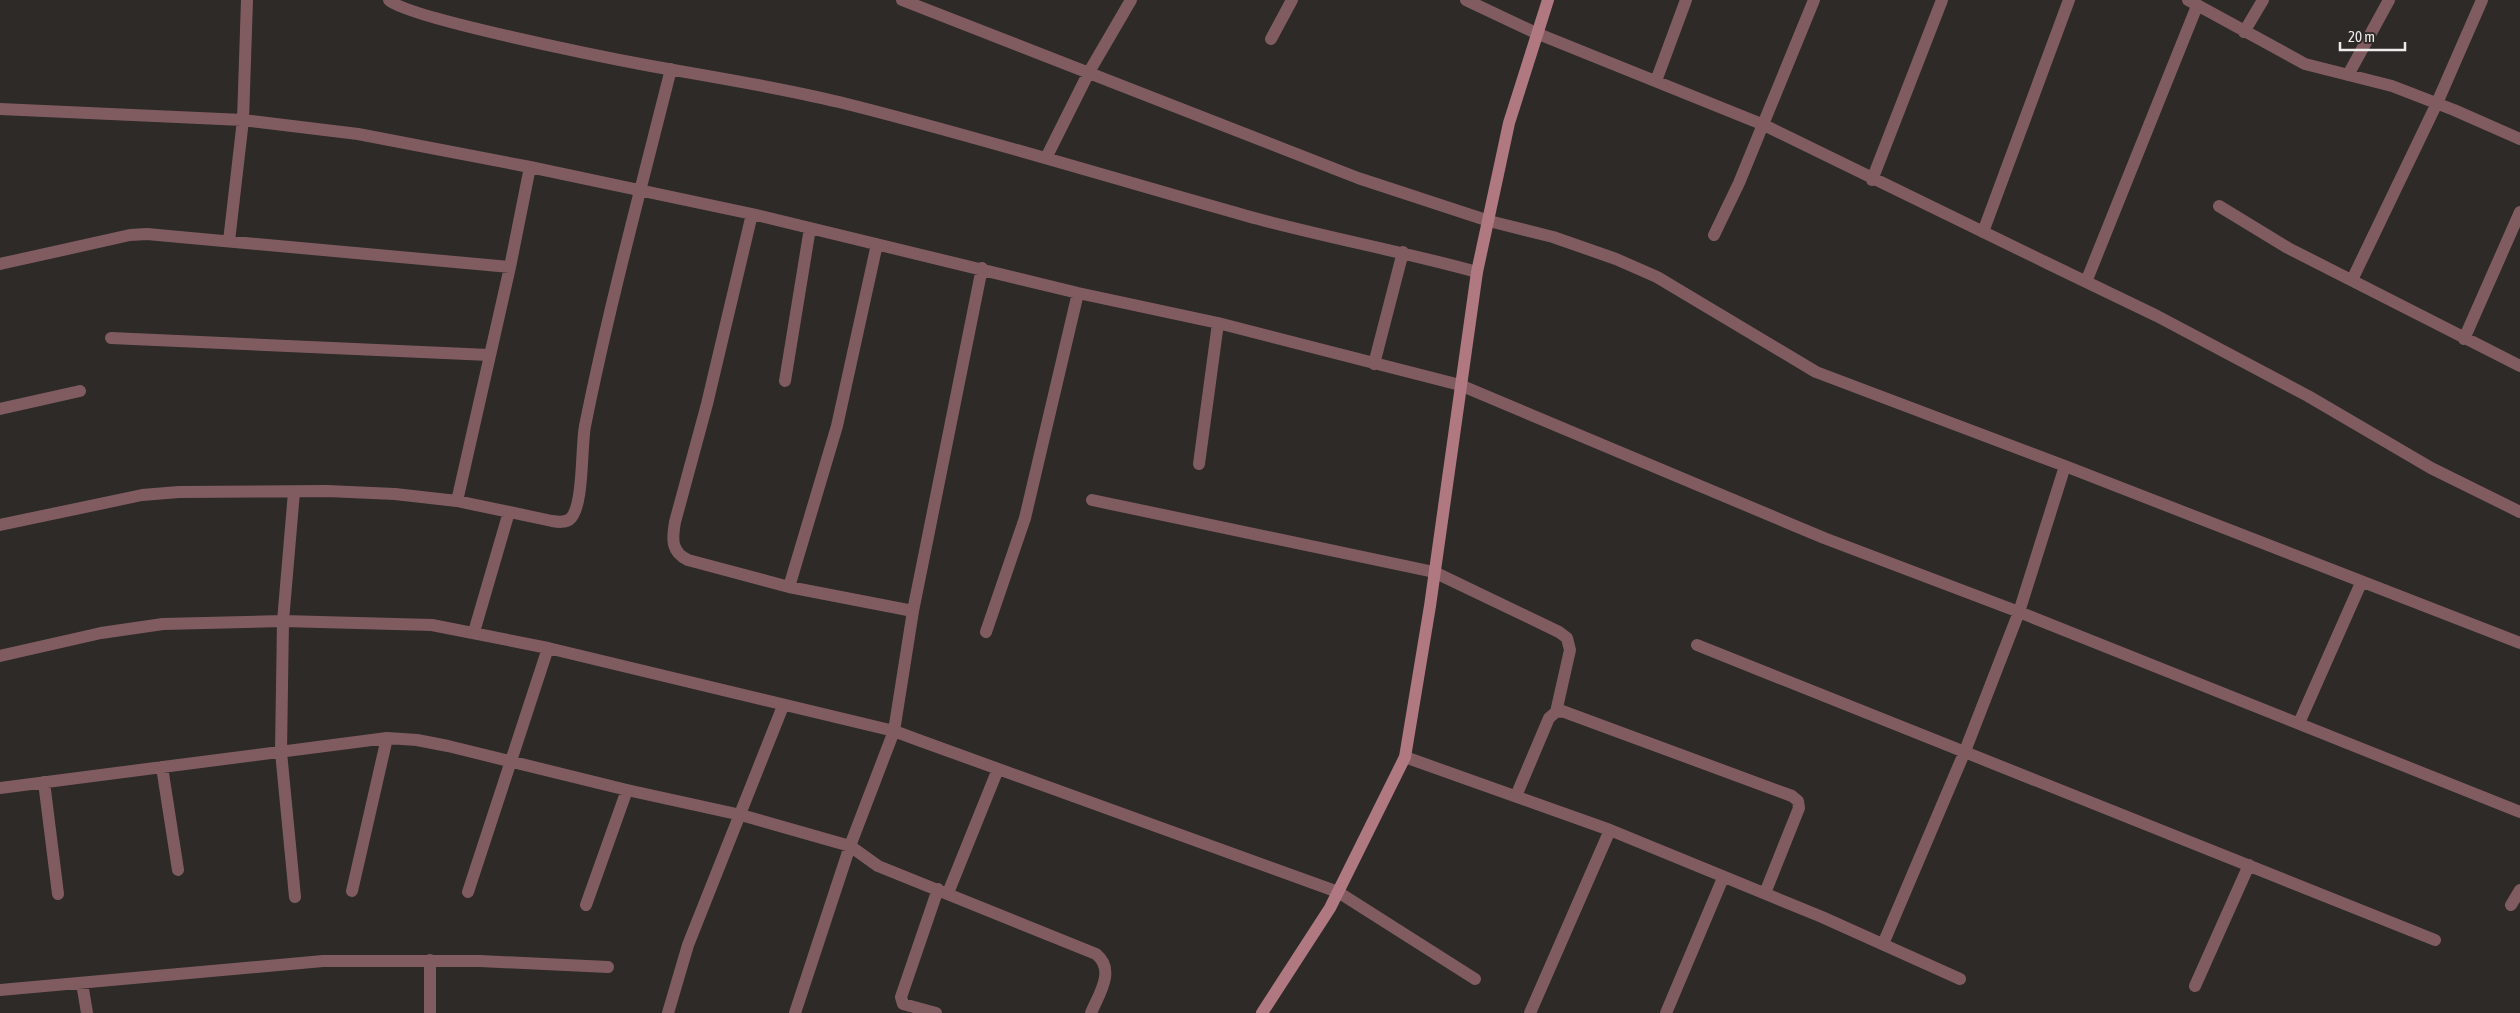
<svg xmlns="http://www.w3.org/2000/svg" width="2520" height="1013" font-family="'Asap Condensed',sans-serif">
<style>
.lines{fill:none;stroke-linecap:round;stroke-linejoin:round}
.street{stroke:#805c61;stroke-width:12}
.secondary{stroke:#b07880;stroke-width:12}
</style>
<rect width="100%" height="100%" fill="#2d2a27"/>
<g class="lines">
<!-- street -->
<path class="street" d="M389,0c17,18 224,59 262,66 63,11 126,21 188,36 137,34 272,76 408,114 76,21 154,35 230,56
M902,0l456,178 131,43 64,16 63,22 41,18 159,95 249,94 455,177
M1466,0l70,33 228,92 283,138 110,53 151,80 123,72 89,44
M2188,0l117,64 87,22 62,24 66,29
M2244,32l19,-32
M1271,39l21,-39
M2348,75l41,-75
M1656,81l30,-81
M0,109l243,11 115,14 172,33 222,47 326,79 140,30 242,62 364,153 195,74 501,200
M1046,158l43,-86 42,-72
M1872,180l70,-180
M2219,206l69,42 232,118
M752,214l-45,190 -32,118c-3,17 -4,30 13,38l101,27 124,24
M1983,232l86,-232
M1714,235l25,-52 75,-183
M229,241l14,-121 4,-120
M0,264l130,-29 17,-1 363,33
M2352,280l85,-177 45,-103
M2086,282l111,-276
M111,338l378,17
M2464,339l56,-127
M1374,364l29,-112
M785,381l25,-153
M0,409l80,-18
M1199,464l19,-141
M294,492l-11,129 -2,131 14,145
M1092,500l342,72 125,60 8,6 3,12 -14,62
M457,501l53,-234 20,-100
M0,525l142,-30 37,-3 148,-1 68,3 62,7 95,20c6,1 13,2 18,-2 14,-12 11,-73 15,-93 24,-119 56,-238 86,-357
M789,587l48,-161 40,-182
M474,632l35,-120
M986,632l39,-114 53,-225
M1697,645l738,295
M0,656l101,-23 62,-9 120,-3 149,4 116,23 346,83 27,10 417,151 137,87
M2299,723l62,-140
M1405,757l205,73 212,87 138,62
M162,767l16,103
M44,782l14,112
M0,788l387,-50 30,2 31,6 179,44 114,25 109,31 28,20 218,88c20,16 3,40 -5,59
M1516,796l33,-78 7,-6 6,-1 230,85 6,5 1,7 -34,85
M352,891l35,-153
M468,892l80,-244
M948,893l50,-124
M586,905l41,-115
M2511,905l9,-15
M1883,944l82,-193 54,-139 46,-146
M430,960v53
M82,983l5,30
M2195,986l54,-121
M0,990l323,-29h157l128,6
M668,1013l20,-68 95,-239
M795,1013l55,-167 44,-115 19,-120 69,-343
M936,1013l-33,-9 -2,-7 37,-108
M1530,1013l80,-183
M1666,1013l57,-135"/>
<!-- secondary -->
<path class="secondary" d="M1262,1013l68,-105 75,-151 25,-151 47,-334 32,-149 39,-123"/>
</g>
<!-- scale -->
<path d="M2340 42v8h65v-8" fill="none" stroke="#eeecea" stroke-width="2.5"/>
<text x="2348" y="42" font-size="15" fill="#eeecea" stroke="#2d2a27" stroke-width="4" paint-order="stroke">20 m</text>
</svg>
